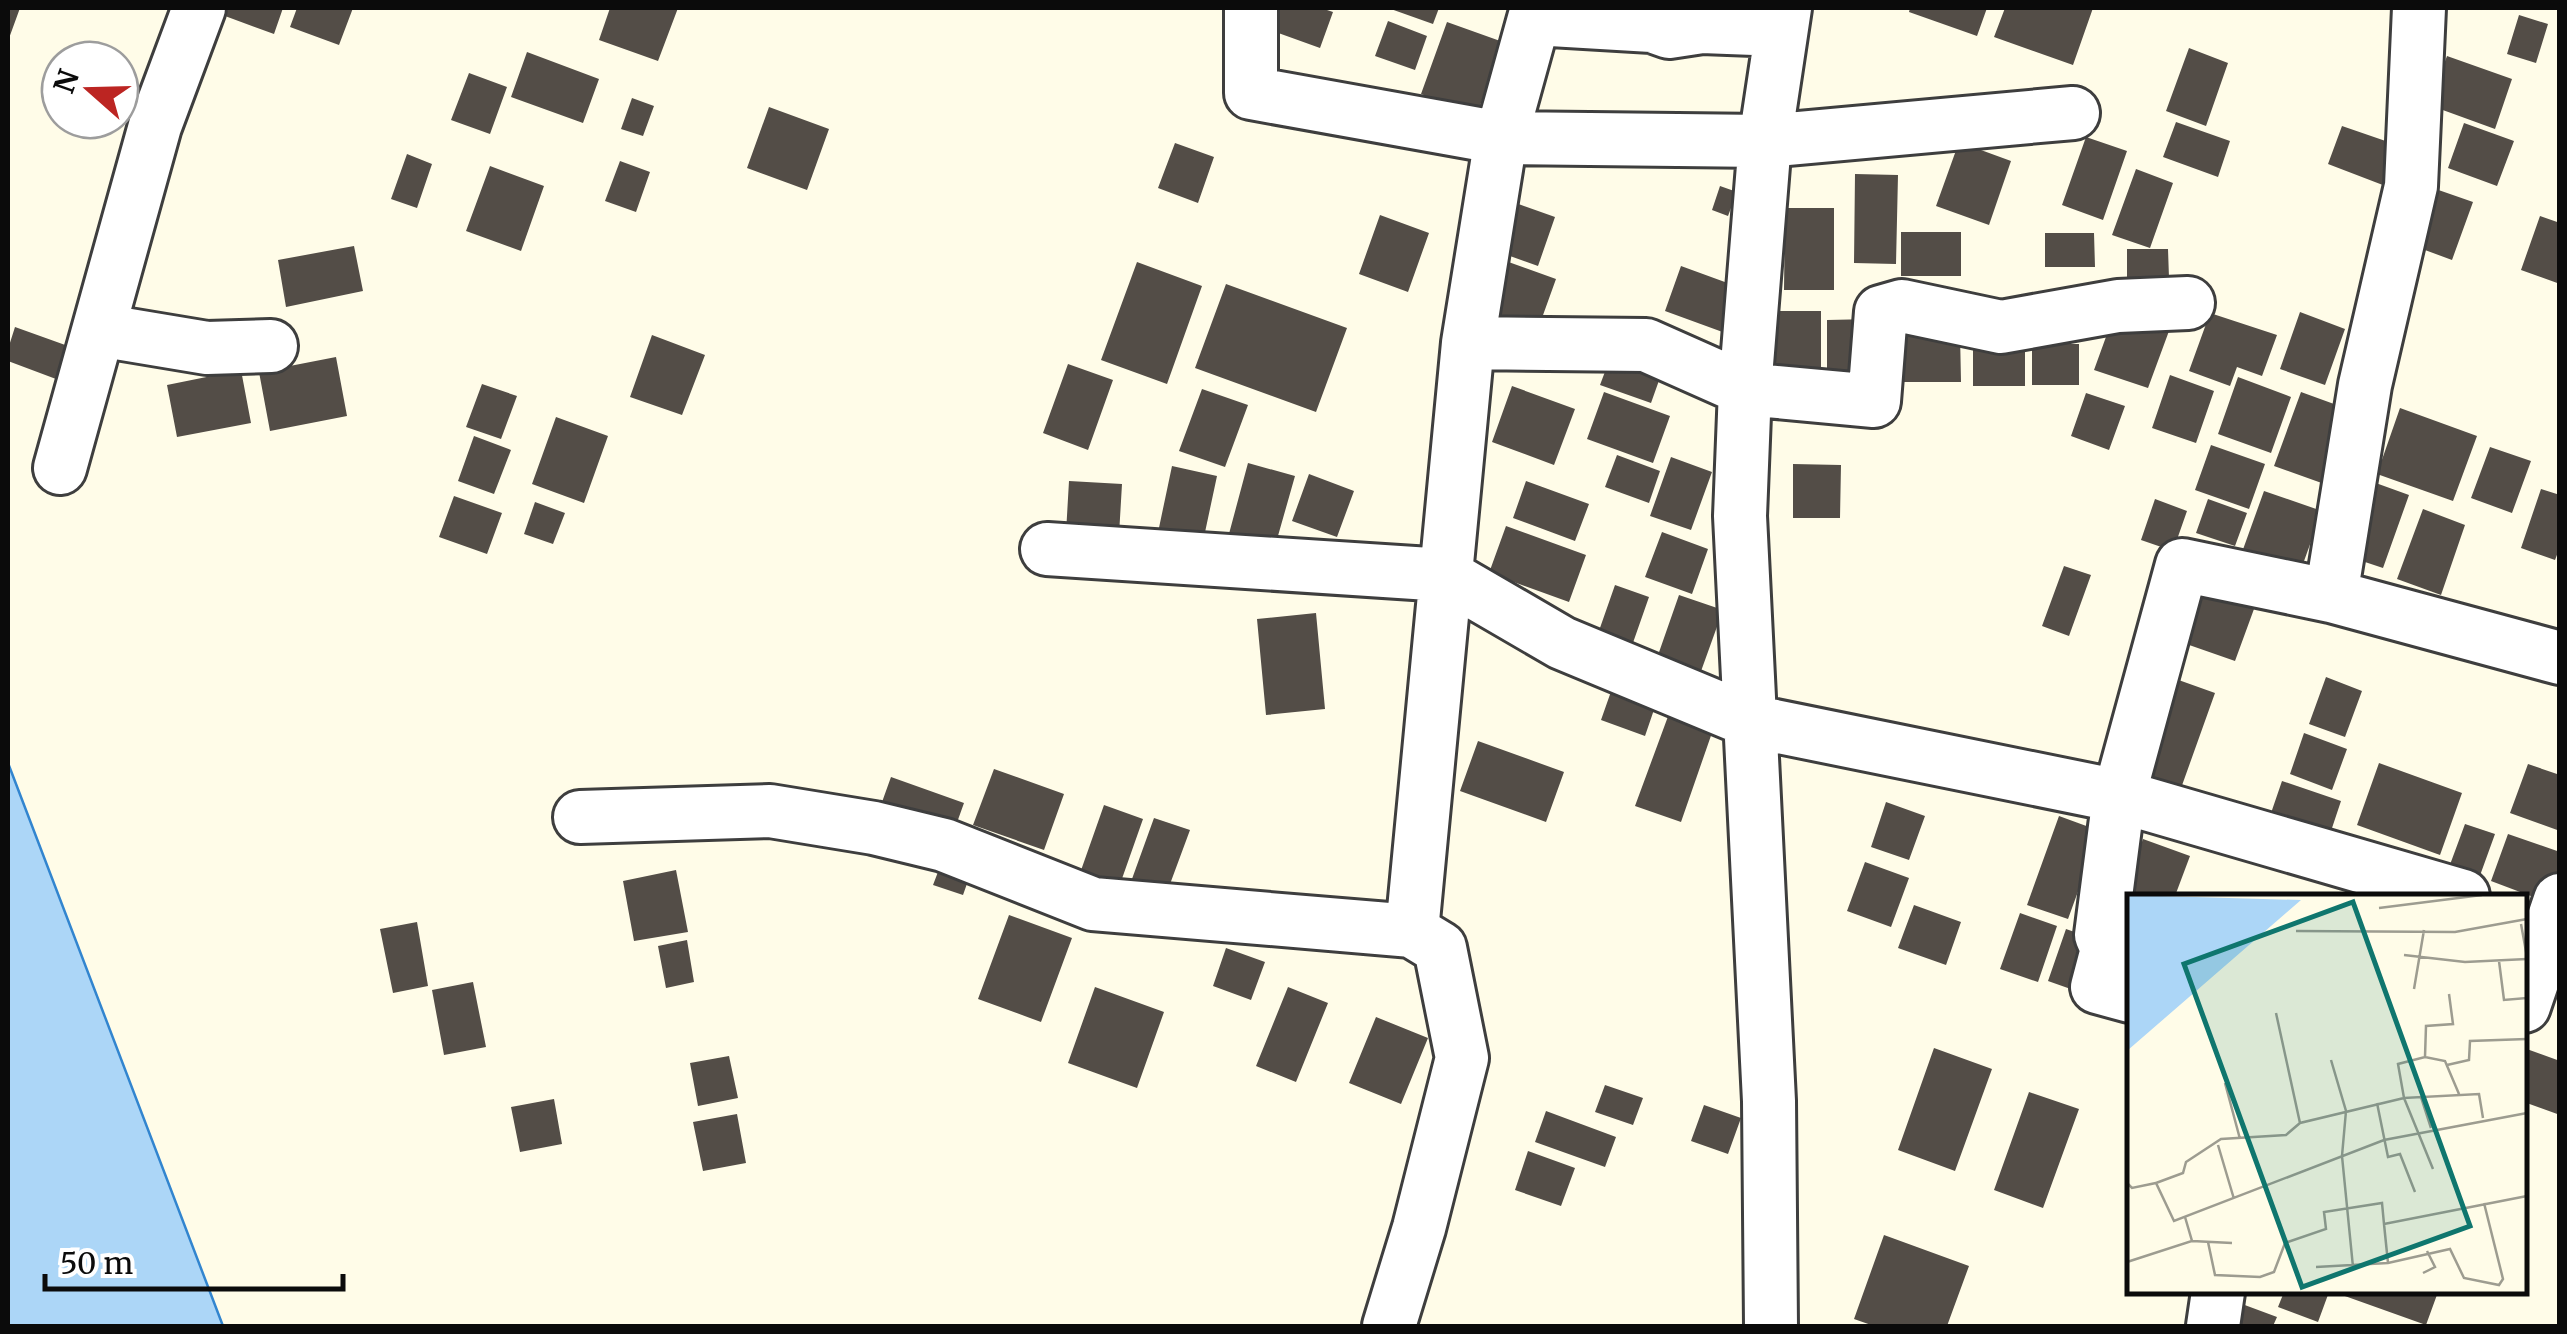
<svg xmlns="http://www.w3.org/2000/svg" width="2567" height="1334" font-family="Merriweather,serif">
<style>
.water{fill:#acd6f7;stroke:#3285cf;stroke-width:2.5}
.building{fill:#534d47}
.lines{fill:none;stroke-linecap:round;stroke-linejoin:round}
.minor-casing{stroke:#3e3e3e;stroke-width:58}
.minor{stroke:#fff;stroke-width:52}
.inset-road{fill:none;stroke:#9d9c90;stroke-width:2.5}
.view{fill:#0f766e;fill-opacity:0.15;stroke:#0f766e;stroke-width:5}
.inset-edge{fill:none;stroke:#0b0b0b;stroke-width:5}
</style>
<rect width="100%" height="100%" fill="#fffce8"/>
<!-- water -->
<path class="water" d="M8,763l215,563h-215z"/>
<!-- building -->
<path class="building" d="M8,8h12l-12,33z
M228,8h55l-9,26 -49,-18z
M297,8h56l-14,37 -49,-18z
M610,8h68l-20,53 -59,-21z
M1270,8h51l12,4 -13,36 -58,-21z
M1388,8h51l-6,16z
M1910,8h77l-10,28 -68,-24z
M2005,8h88l-20,57 -79,-28z
M2519,15l29,9 -12,39 -29,-9z
M1388,21l39,15 -12,34 -40,-14z
M1447,22l56,20 -26,72 -56,-20z
M2189,48l39,15 -22,63 -40,-15z
M527,52l72,27 -16,44 -72,-26z
M2447,56l65,23 -17,50 -66,-24z
M469,73l38,14 -17,47 -39,-14z
M632,98l22,8 -11,30 -22,-7z
M769,107l60,22 -22,61 -60,-22z
M2176,122l54,19 -12,36 -55,-20z
M2464,123l50,18 -17,45 -49,-18z
M2342,126l61,21 -15,40 -60,-23z
M2086,137l41,14 -24,69 -41,-15z
M1959,142l52,19 -22,64 -53,-19z
M1175,143l39,14 -16,46 -40,-15z
M407,154l25,10 -15,44 -26,-9z
M620,161l30,11 -14,40 -31,-11z
M490,166l54,20 -23,65 -55,-20z
M2136,169l37,14 -23,65 -38,-13z
M1855,174l43,1 -2,89 -42,-1z
M1720,186l17,6 -9,24 -16,-6z
M2427,186l46,16 -21,58 -46,-17z
M1513,202l42,15 -17,49 -42,-15z
M1785,208h49v82h-50z
M1380,215l49,18 -21,59 -49,-18z
M2540,216l20,7v61l-39,-14z
M1901,232h60v44h-60z
M2045,233h49l1,34h-50z
M354,246l9,45 -77,16 -8,-47z
M2127,249h41l1,29h-42z
M1503,260l53,19 -18,50 -53,-20z
M1137,262l65,24 -35,98 -66,-24z
M1681,266l63,23 -16,45 -63,-23z
M1226,284l121,44 -31,84 -121,-44z
M1759,311h62v67h-62z
M2115,312l54,19 -21,57 -54,-18z
M2300,312l45,17 -20,56 -45,-16z
M2210,313l67,22 -15,41 -25,-9 -7,19 -41,-15z
M1872,319v63h-45v-62z
M15,327l53,19 -12,33 -48,-18v-12z
M1893,333h67l1,49h-68z
M652,335l53,20 -23,60 -52,-18z
M2032,344h47v41h-47z
M1973,346h52v40h-52z
M1612,353l50,19 -11,31 -51,-18z
M336,357l11,59 -77,15 -11,-59z
M1068,364l45,16 -25,70 -45,-17z
M241,370l10,53 -74,14 -10,-52z
M2170,375l44,16 -18,52 -44,-15z
M2238,377l53,20 -20,56 -53,-19z
M482,384l35,12 -16,43 -35,-12z
M1512,386l63,23 -21,56 -62,-23z
M1202,389l46,16 -23,62 -46,-16z
M1604,392l66,24 -17,47 -66,-24z
M2301,392l55,20 -26,74 -56,-20z
M2086,393l39,13 -16,44 -38,-14z
M2400,408l77,28 -24,65 -76,-27z
M556,417l52,19 -24,67 -52,-19z
M474,436l37,14 -17,44 -36,-13z
M2211,445l54,19 -16,45 -54,-19z
M2490,447l41,14 -19,52 -41,-15z
M1617,455l43,16 -11,32 -44,-16z
M1671,457l41,15 -21,58 -41,-14z
M1248,463l47,13 -23,81 -46,-12z
M1793,464l48,1 -1,53h-47z
M1172,466l45,10 -16,75 -45,-9z
M1309,474l45,17 -17,46 -45,-16z
M1069,481l53,3 -3,51 -53,-2z
M1526,481l63,23 -14,37 -62,-23z
M2373,482l36,13 -26,73 -36,-12z
M2541,489l19,6v52l-5,13 -34,-12z
M2264,491l58,20 -23,64 -58,-20z
M454,496l48,17 -15,41 -48,-17z
M2155,499l32,12 -14,40 -32,-11z
M2208,499l39,14 -12,33 -39,-13z
M535,502l30,11 -12,31 -29,-10z
M2423,509l42,16 -24,70 -44,-16z
M1506,526l80,29 -17,47 -80,-29z
M1662,532l46,17 -16,45 -47,-17z
M2064,566l27,9 -22,61 -27,-10z
M1615,585l34,12 -21,60 -34,-12z
M2191,587l63,22 -19,52 -63,-22z
M1679,595l44,15 -23,64 -43,-16z
M1316,613l9,96 -59,6 -9,-96z
M2326,677l36,14 -17,46 -36,-13z
M2173,678l42,15 -35,98 -42,-16z
M1614,683l44,15 -13,38 -44,-16z
M1670,711l44,16 -33,95 -46,-16z
M2304,733l43,16 -15,41 -42,-16z
M1478,741l86,31 -18,50 -86,-31z
M2379,763l83,30 -22,62 -83,-30z
M2528,764l32,11v56l-50,-18z
M994,769l70,25 -20,56 -71,-25z
M891,777l73,26 -14,39 -73,-26z
M2282,781l59,20 -12,36 -59,-21z
M1886,802l39,14 -16,44 -38,-13z
M1104,805l39,14 -25,71 -39,-14z
M2059,816l41,15 -32,88 -41,-14z
M1154,818l36,12 -27,73 -35,-13z
M2465,824l30,10 -17,47 -30,-11z
M2508,834l52,18v14l-13,36 -56,-21z
M2143,839l47,17 -15,40h-45v33l-17,-6z
M946,851l29,10 -12,34 -30,-10z
M1865,862l44,16 -18,49 -44,-16z
M676,870l12,62 -54,9 -11,-60z
M1914,905l47,17 -15,43 -48,-17z
M2020,913l37,13 -19,56 -38,-13z
M1009,915l63,23 -31,84 -63,-23z
M417,922l11,64 -35,7 -13,-64z
M2066,929l34,12 -18,52 -34,-12z
M687,940l7,42 -28,6 -8,-42z
M1226,948l39,14 -14,38 -38,-14z
M473,982l13,65 -42,8 -12,-65z
M1095,987l69,25 -27,76 -69,-25z
M1288,987l40,16 -32,79 -40,-16z
M1376,1017l52,21 -27,66 -52,-21z
M1934,1048l58,21 -37,102 -57,-21z
M2524,1048l36,13v54l-36,-13z
M729,1056l9,42 -40,8 -8,-43z
M1605,1085l38,13 -10,27 -38,-13z
M2029,1092l50,17 -36,99 -49,-18z
M554,1099l8,45 -42,8 -9,-45z
M1704,1105l37,13 -13,36 -37,-13z
M1546,1111l70,26 -11,30 -70,-25z
M737,1114l9,49 -43,8 -10,-49z
M1528,1151l47,17 -14,38 -46,-16z
M1884,1235l85,31 -22,60h-73l-20,-7z
M2284,1292h45l-11,30 -40,-15z
M2343,1292h95l-12,33 -84,-30z
M2242,1304l35,13 -4,9h-39z"/>
<g class="lines">
<!-- minor casing -->
<g class="minor-casing">
<path id="minor" d="M1251,8v85l250,45 36,-130
M1534,19l118,7 17,6 33,-5 79,3
M99,330l108,18 64,-2
M1468,343l178,2 99,44 129,12 7,-89 21,-6 99,21 117,-21 70,-3
M60,468l95,-342 44,-118
M1047,549l398,26 117,68 188,78 369,75 344,100
M2331,596l229,62
M580,817l190,-6 104,17 70,17 149,59 319,27 28,17 22,110 -43,170 -30,98
M1412,931l56,-588 33,-205 264,3 308,-28
M2130,996l-33,-9 10,-38 -6,-14 18,-139 63,-231 149,31 34,-211 46,-199 8,-178
M2524,1006l36,-106
M1771,1326l-2,-225 -29,-585 5,-127 20,-248 20,-133
M2213,1326l5,-34"/>
</g>
<!-- minor -->
<use href="#minor" class="minor"/>
</g>
<!-- overview -->
<g transform="translate(2127 894)">
<rect width="400" height="400" fill="#fffce8"/>
<path d="M0,1l174,5 -173,150 -1,38z" fill="#acd6f7"/>
<path class="inset-road" d="M252,14l103,-13M394,30l6,33M169,37l159,1 72,-13M277,61l61,7 62,-3M372,67l5,39 23,-2M287,95l10,-59M149,119l24,110M298,163l1,-31 27,-2 -4,-30M204,166l15,51 -4,45 11,111M320,171l22,-5 1,-19 57,-2M98,189l15,56M332,200l-14,-33 -20,-4 -27,7 6,34 75,-4 4,24M294,203l10,31M250,209l11,54 12,-3 15,38M91,251l16,54M0,289l5,5 24,-5 18,38 210,-81 143,-27M29,289l27,-10 3,-11 35,-23 65,-4 14,-12 104,-25 29,71M257,330l4,39M65,347l40,2M81,348l7,33 45,2 14,-5 11,-29 41,-14 -2,-17 58,-9 2,21 143,-28M0,368l65,-21 -7,-24M189,373l72,-4 62,-14 14,29 35,7 4,-6 -19,-76M296,379l12,-6 -8,-16"/>
<path class="view" d="M226,8l117,324 -168,61 -118,-323z"/>
<rect width="400" height="400" class="inset-edge"/>
</g>
<!-- border -->
<rect width="2567" height="1334" fill="none" stroke="#0b0b0b" stroke-width="20"/>
<!-- north arrow -->
<g transform="translate(90 90) rotate(290)"><circle r="48" fill="#ffffff" stroke="#9d9d9d" stroke-width="2.5"/>
<path d="M0-8L18 38L0 25L-18 38Z" fill="#bc2522"/>
<text y="-15" font-size="28" font-weight="bold" text-anchor="middle" fill="#0b0b0b">N</text>
</g>
<!-- scale -->
<path d="M45 1274v15h298v-15" fill="none" stroke="#0b0b0b" stroke-width="5"/>
<text x="60" y="1274" font-size="30" fill="#0b0b0b" stroke="#ffffff" stroke-width="8" paint-order="stroke">50 m</text>
</svg>
